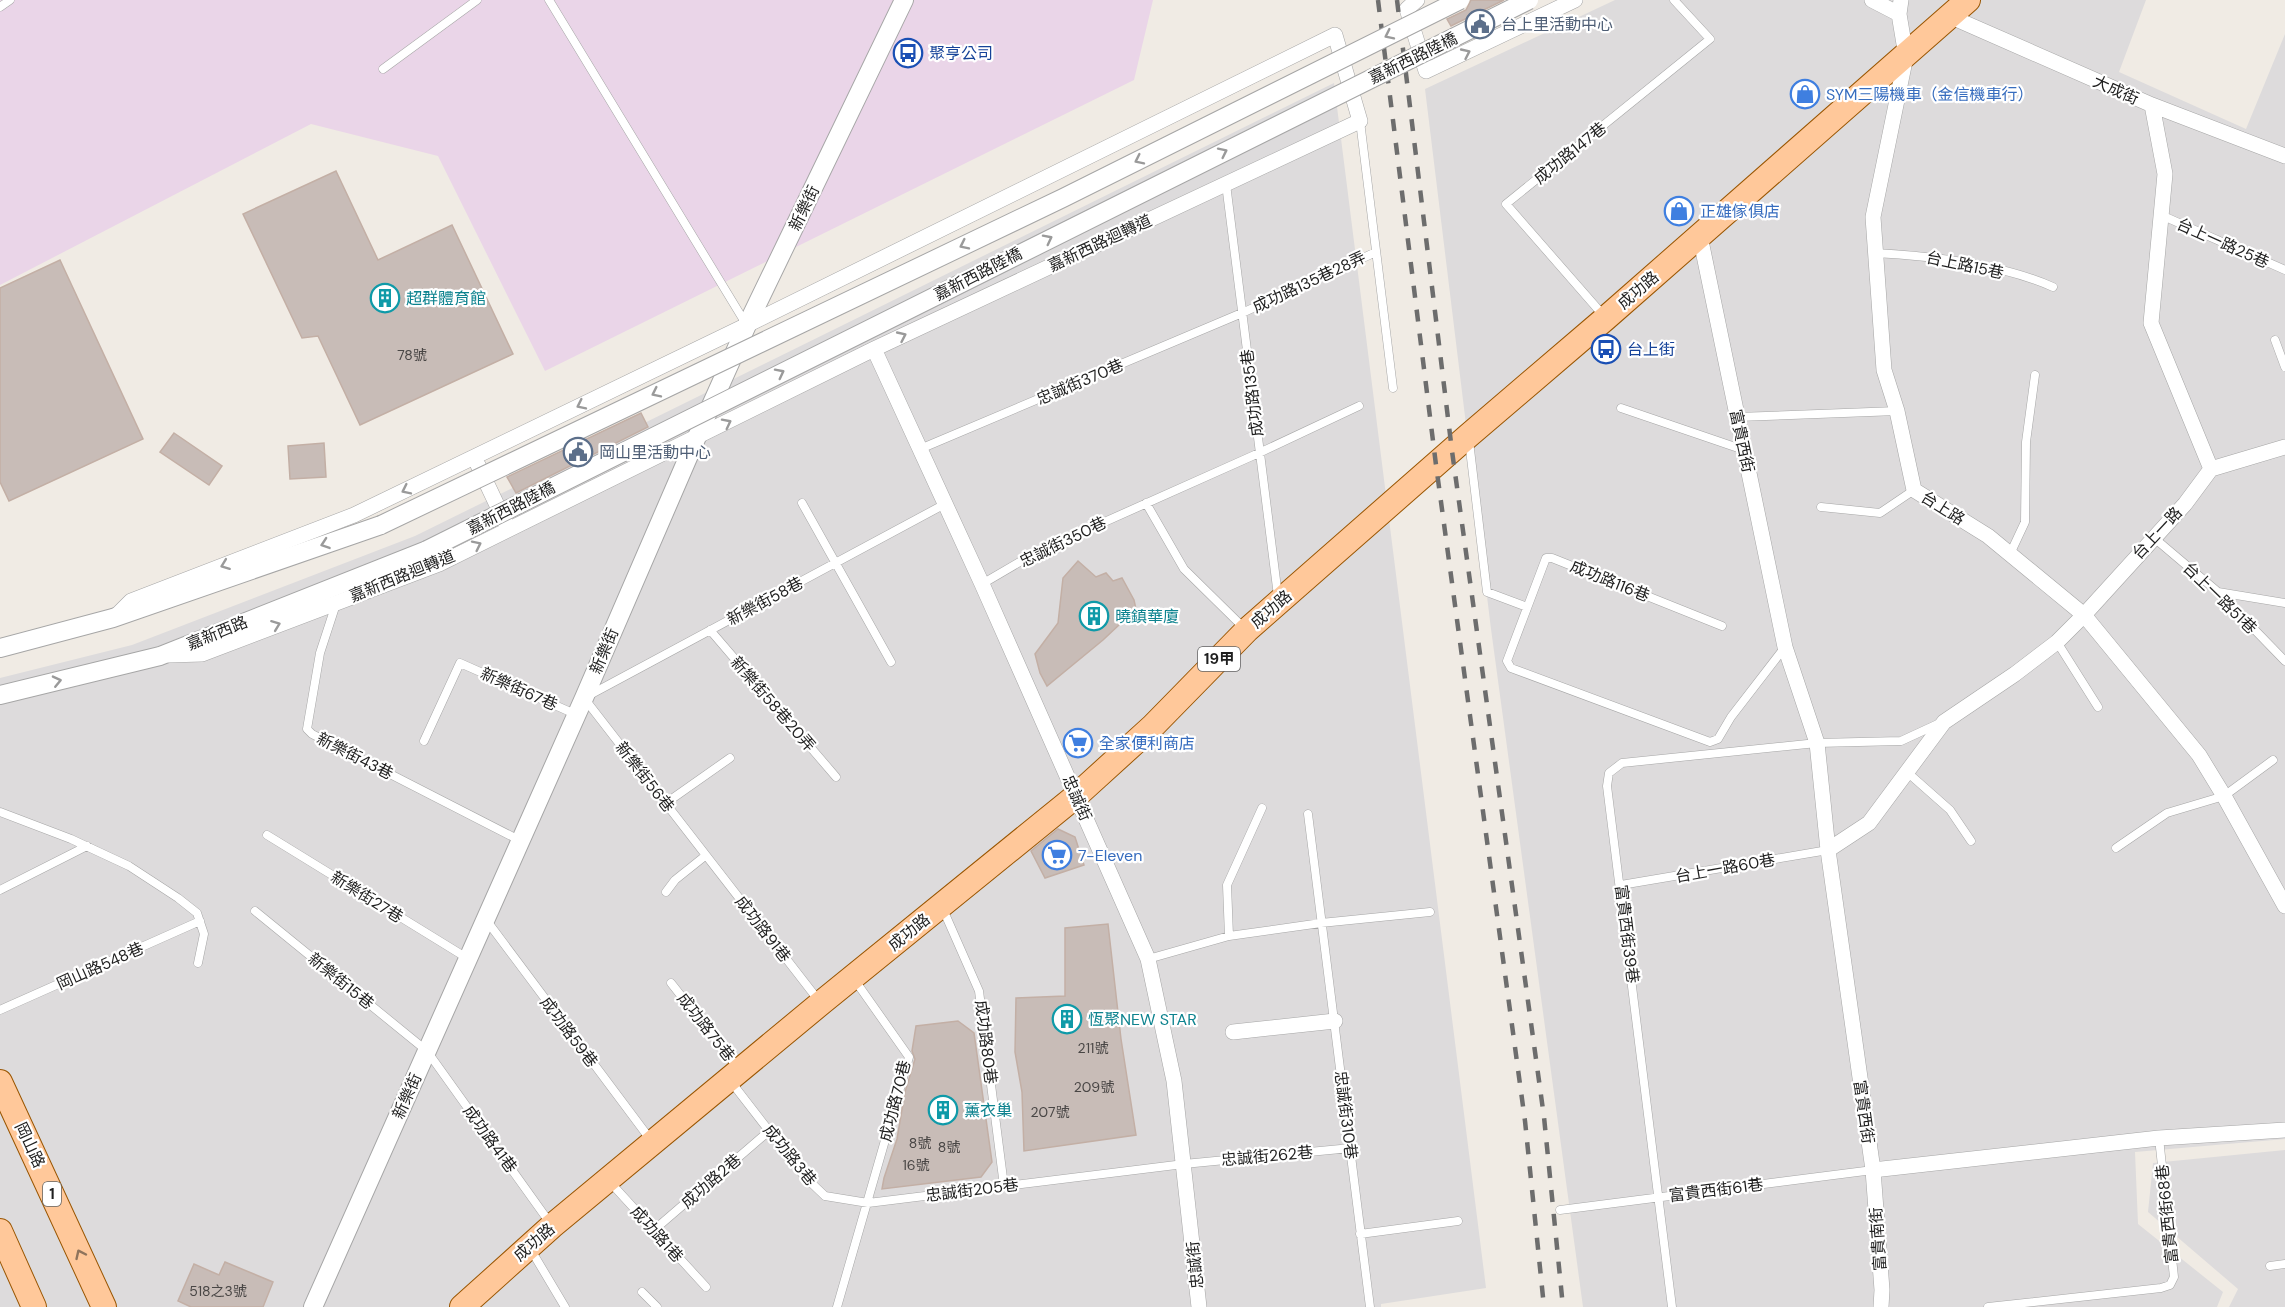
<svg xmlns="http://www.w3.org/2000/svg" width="2285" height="1307" font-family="'DM Sans','Noto Sans TC',sans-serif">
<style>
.residential{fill:#dddbdc}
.industrial{fill:#ead5e8}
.building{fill:#c8bcb7;stroke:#c3afa5;stroke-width:1.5}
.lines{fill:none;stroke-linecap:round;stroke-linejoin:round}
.service-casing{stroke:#a6a6a6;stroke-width:9}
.minor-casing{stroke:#a6a6a6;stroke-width:16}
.tertiary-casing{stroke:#a6a6a6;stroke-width:20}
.primary-casing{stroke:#950;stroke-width:26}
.service{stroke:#fff;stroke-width:8}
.minor{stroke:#fff;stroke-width:15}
.tertiary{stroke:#fff;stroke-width:18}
.primary{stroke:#ffc89a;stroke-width:24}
.rail{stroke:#6d6d6d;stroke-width:4.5;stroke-dasharray:12 12;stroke-linecap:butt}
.tertiary-bridge-casing{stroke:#a6a6a6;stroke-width:20;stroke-linecap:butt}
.tertiary-bridge{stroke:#fff;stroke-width:18}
.oneway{stroke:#9a9a9a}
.oneway2{stroke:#8f745c}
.labels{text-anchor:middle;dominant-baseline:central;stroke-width:4.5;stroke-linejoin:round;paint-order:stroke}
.number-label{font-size:14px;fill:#494645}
.shield{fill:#fff;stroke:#626262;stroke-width:1.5}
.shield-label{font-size:15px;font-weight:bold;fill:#1f1f1f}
.service-label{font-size:16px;fill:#4e5e75;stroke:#fff;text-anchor:start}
.transit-label{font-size:16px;fill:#164399;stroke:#fff;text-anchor:start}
.street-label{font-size:16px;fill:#1f1f1f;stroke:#fff}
.shop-label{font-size:16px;fill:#366cbe;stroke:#fff;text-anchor:start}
.culture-label{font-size:16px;fill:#0d838f;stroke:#fff;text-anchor:start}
</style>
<rect width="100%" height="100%" fill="#f0ebe4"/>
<!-- residential -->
<path class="residential" d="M1615,0h531l-27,72 127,57 39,-95v1105l-150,13 3,72 85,68 -6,15h-634l-92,-678 -66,-540z
M1334,83l152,1205 -105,16v3h-1381v-629l132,-33 283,-109z
M2285,1150v157h-56l9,-18 -90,-77 5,-49z"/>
<!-- industrial -->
<path class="industrial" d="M0,0h1153l-19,80 -589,291 -107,-215 -127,-32 -311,161z"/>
<!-- building -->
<path class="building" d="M1471,0h33l-53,26 -4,-7 19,-9z
M336,171l42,89 74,-35 61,129 -153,71 -42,-89 -16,2 -59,-124z
M60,260l83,179 -134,62 -9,-19v-194z
M641,413l7,14 -132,66 -9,-16z
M174,433l48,33 -13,19 -49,-33z
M324,443l2,34 -36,2 -2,-33z
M1078,561l18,16 10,-4 7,8 9,-3 12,22 2,9 -33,31 -56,46 -7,-13 -5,-19 23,-31 5,-45z
M1058,829l17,8 9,28 -39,13 -14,-27z
M1108,924l13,115 15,96 -112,16 -2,-59 -7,-40 1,-54 49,-2v-68z
M958,1021l16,12 18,129 -11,15 -99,12 2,-11 13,-39 8,-47 10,-33 -3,-8 4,-25z
M225,1262l48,20 -10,25h-72l-13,-6 16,-37 25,11z"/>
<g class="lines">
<!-- service casing -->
<g class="service-casing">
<path id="service" d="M549,0l197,324
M0,7l10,-7
M383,69l94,-69
M1360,121l33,267
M1226,184l52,412
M2161,215l124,55
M1875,253c56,3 126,11 178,34
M1603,315l-97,-111 204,-165 -36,-39
M2275,340l10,27
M1621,408l123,42
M1737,417l160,-6
M1469,441l18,151 40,15
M920,449l322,-136 134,-61
M802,503l89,159
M1146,503l38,66 60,59
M1821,507l59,6 34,-23
M2153,537l65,55 67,69
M2010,554l15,-32 1,-80 9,-67
M982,584l53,-31 224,-100 100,-47
M2218,592l67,11
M336,604l-16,49 -13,76 5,5 207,106
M1722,626l-170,-68h-6l-39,103 4,7 199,74 8,-3 13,-22 54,-70
M710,630l126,147
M2057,642l41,65
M424,741l36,-78 115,51
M1907,772l43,38 21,31
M666,803l64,-45
M0,812l71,27 58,27 49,32 19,15 7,21 -6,29
M1308,814l62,493
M267,835l200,123
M2116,848l51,-35 57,-17 49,-36
M1621,885l207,-35
M0,890l87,-44
M666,892l9,-12 30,-24
M942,907l37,84 25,195
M255,911l172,140 123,172
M487,921l163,218
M1229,936l-2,-51 35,-77
M1148,959l81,-23 92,-13 109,-11
M671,983l68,86
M819,1001l-235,-303 361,-194
M0,1010l200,-89
M732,1083l72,93 21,20 43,7 316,-39 167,-16
M609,1181l97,106
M1560,1210l313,-40
M654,1230l115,-99
M1360,1234l98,-13
M531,1250l34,57
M2270,1266l15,-2
M642,1292l15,15
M837,1307l72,-250 -55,-78
M1672,1307l-65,-521 2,-13 13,-10 195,-20 84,-2 39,-18
M1988,1307l173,-19 9,-3 4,-8 -15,-139"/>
</g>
<!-- minor casing -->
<g class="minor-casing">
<path id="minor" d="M1417,0l-10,9 19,62 149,-71
M1872,0l27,14
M1901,0l-2,14 7,42 -33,161 11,153 13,41 17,79 74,46 96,79 115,140 25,41 61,110
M1949,16l203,89 133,51
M1700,236l85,411 32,96 11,107 45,320 9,120 -1,17
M874,349l108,235 166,375 26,122 25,226
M478,465l27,57
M2211,469l74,-22
M115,617l16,-16 223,-86 393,-190 588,-290 25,86 -486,228 -435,215 -237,90 -33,1
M1828,850l41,-27 75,-101 71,-48 42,-32 27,-27 101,-111 26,-35 -60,-146 14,-149 -13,-69
M1233,1032l102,-11
M1873,1170l286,-32 126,-8"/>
</g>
<!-- tertiary casing -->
<g class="tertiary-casing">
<path id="tertiary" d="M0,648l113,-30 268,-93
M0,695l160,-39 267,-106
M313,1307l271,-609 112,-259 51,-114 157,-325"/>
</g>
<!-- primary casing -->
<g class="primary-casing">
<path id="primary" d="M0,1082l104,225
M0,1231l34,76
M462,1307l90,-81 269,-223 255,-207 77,-70 94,-96 221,-194 138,-118 362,-318"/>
</g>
<!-- service -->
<use href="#service" class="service"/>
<!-- minor -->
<use href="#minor" class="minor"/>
<!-- tertiary -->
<use href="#tertiary" class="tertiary"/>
<!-- primary -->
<use href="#primary" class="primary"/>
<!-- rail -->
<path class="rail" d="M1378,0l58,465 89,656 19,186
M1397,0l55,451 92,666 19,190"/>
<!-- tertiary-bridge casing -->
<g class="tertiary-bridge-casing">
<path id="tertiary-bridge" d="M381,525l682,-327 397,-198
M427,550l1102,-550"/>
</g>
<!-- tertiary-bridge -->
<use href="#tertiary-bridge" class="tertiary-bridge"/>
</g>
<!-- one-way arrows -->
<defs><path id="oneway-chevron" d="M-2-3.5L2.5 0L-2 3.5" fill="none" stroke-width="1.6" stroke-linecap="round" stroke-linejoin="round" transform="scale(1.5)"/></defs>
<g class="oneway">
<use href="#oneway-chevron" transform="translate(1389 35) rotate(154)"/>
<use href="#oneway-chevron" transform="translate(1466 53) rotate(-25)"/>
<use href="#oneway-chevron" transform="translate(1223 152) rotate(-26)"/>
<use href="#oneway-chevron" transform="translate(1139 160) rotate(154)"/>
<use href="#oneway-chevron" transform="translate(1048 239) rotate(-27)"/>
<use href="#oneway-chevron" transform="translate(964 245) rotate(154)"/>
<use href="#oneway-chevron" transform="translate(902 336) rotate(-25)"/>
<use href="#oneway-chevron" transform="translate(780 373) rotate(-27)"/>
<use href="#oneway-chevron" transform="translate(656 393) rotate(154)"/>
<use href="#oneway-chevron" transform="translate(581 405) rotate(154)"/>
<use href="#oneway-chevron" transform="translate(727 423) rotate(-27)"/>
<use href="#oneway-chevron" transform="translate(406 490) rotate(154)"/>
<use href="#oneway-chevron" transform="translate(325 544) rotate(161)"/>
<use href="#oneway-chevron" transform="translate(477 545) rotate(-26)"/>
<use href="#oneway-chevron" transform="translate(225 565) rotate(159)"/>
<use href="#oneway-chevron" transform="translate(276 625) rotate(-21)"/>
<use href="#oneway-chevron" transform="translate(57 681) rotate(-13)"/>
</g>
<use class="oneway2" href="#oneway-chevron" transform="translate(80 1254) rotate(-115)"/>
<!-- icons -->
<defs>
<g id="civic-ring" transform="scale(1.5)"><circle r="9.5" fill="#fff" stroke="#5c6f8a" stroke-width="1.5"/><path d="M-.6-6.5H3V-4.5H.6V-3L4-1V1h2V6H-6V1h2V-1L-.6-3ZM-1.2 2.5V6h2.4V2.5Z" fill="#5c6f8a"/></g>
<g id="bus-ring" transform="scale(1.5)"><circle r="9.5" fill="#fff" stroke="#1a4fb4" stroke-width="1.5"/><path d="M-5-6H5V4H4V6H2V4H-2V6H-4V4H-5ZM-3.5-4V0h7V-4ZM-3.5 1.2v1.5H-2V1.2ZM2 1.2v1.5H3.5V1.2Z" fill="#1a4fb4"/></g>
<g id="shop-ring" transform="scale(1.5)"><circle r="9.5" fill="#fff" stroke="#3f7fe0" stroke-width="1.5"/><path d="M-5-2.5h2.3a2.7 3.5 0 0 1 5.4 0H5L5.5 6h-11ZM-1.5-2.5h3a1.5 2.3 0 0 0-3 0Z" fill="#3f7fe0"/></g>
<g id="building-ring" transform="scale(1.5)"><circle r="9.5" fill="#fff" stroke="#0f9aa8" stroke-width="1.5"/><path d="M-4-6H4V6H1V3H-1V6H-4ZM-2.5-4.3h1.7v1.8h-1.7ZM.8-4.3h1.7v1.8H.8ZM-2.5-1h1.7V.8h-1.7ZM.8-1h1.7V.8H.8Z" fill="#0f9aa8"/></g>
<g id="supermarket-ring" transform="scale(1.5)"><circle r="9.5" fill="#fff" stroke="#3f7fe0" stroke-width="1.5"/><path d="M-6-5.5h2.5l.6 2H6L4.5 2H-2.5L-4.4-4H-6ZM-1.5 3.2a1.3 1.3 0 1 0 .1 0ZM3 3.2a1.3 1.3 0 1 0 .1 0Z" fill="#3f7fe0"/></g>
</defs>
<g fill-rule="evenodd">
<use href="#civic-ring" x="1480" y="24"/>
<use href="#bus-ring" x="908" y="53"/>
<use href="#shop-ring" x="1805" y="94"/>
<use href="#shop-ring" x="1679" y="211"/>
<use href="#building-ring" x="385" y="298"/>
<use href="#bus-ring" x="1606" y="349"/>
<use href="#civic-ring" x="578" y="452"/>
<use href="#building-ring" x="1094" y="616"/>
<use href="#supermarket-ring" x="1078" y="743"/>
<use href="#supermarket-ring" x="1057" y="855"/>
<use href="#building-ring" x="1067" y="1019"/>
<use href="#building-ring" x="943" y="1110"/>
</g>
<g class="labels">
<!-- number labels -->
<g class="number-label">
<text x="412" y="355">78號</text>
<text x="1093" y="1048">211號</text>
<text x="1094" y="1087">209號</text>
<text x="1050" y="1112">207號</text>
<text x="920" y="1143">8號</text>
<text x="949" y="1147">8號</text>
<text x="916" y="1165">16號</text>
<text x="218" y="1291">518之3號</text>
</g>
<!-- shield labels -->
<g class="shield">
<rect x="1198" y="647" width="42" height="24" rx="4.5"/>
<rect x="43" y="1182" width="18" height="24" rx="4.5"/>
</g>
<g class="shield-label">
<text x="1219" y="659">19甲</text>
<text x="52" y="1194">1</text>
</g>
<!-- service labels -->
<g class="service-label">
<text x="1501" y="24">台上里活動中心</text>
<text x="599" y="452">岡山里活動中心</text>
</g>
<!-- transit labels -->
<g class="transit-label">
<text x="929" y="53">聚亨公司</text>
<text x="1627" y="349">台上街</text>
</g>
<!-- street labels -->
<g class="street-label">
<text transform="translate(1413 58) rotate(-26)">嘉新西路陸橋</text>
<text transform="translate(2116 90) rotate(24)">大成街</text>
<text transform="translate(1570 153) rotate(-39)">成功路147巷</text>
<text transform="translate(804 208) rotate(-64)">新樂街</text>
<text transform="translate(1100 243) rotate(-25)">嘉新西路迴轉道</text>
<text transform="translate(2223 243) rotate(24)">台上一路25巷</text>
<text transform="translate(1965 265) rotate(12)">台上路15巷</text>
<text transform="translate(978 274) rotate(-27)">嘉新西路陸橋</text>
<text transform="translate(1309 282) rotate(-25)">成功路135巷28弄</text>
<text transform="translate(1638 290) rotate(-41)">成功路</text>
<text transform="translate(1080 382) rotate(-23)">忠誠街370巷</text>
<text transform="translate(1252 393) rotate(-97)">成功路135巷</text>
<text transform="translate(1742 441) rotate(78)">富貴西街</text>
<text transform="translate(511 508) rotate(-27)">嘉新西路陸橋</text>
<text transform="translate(1943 508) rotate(32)">台上路</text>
<text transform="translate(2157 533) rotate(-47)">台上一路</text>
<text transform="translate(1063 542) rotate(-26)">忠誠街350巷</text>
<text transform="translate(402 576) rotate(-22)">嘉新西路迴轉道</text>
<text transform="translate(1610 581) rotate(22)">成功路116巷</text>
<text transform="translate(2220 598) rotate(44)">台上一路51巷</text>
<text transform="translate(765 601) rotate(-28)">新樂街58巷</text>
<text transform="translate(1271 609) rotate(-41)">成功路</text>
<text transform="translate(217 633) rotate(-22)">嘉新西路</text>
<text transform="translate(604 651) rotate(-67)">新樂街</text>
<text transform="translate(519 689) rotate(24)">新樂街67巷</text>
<text transform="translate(773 704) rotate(49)">新樂街58巷20弄</text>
<text transform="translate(355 756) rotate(27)">新樂街43巷</text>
<text transform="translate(645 777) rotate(52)">新樂街56巷</text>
<text transform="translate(1077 798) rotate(66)">忠誠街</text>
<text transform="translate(1725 868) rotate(-10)">台上一路60巷</text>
<text transform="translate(367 897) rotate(32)">新樂街27巷</text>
<text transform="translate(763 929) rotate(52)">成功路91巷</text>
<text transform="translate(909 932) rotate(-39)">成功路</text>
<text transform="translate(1627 934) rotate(83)">富貴西街39巷</text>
<text transform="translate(100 966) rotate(-24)">岡山路548巷</text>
<text transform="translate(341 981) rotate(39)">新樂街15巷</text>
<text transform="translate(706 1027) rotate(52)">成功路75巷</text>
<text transform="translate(569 1032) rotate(53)">成功路59巷</text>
<text transform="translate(986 1042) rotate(83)">成功路80巷</text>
<text transform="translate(407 1096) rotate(-66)">新樂街</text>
<text transform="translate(895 1101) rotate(-76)">成功路70巷</text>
<text transform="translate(1864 1112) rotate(82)">富貴西街</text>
<text transform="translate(1346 1115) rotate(83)">忠誠街310巷</text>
<text transform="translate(490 1139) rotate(54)">成功路41巷</text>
<text transform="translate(30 1145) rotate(65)">岡山路</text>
<text transform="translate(790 1155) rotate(51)">成功路3巷</text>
<text transform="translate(1267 1156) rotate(-5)">忠誠街262巷</text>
<text transform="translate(711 1181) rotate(-41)">成功路2巷</text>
<text transform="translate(972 1190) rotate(-7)">忠誠街205巷</text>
<text transform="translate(1716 1190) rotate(-7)">富貴西街61巷</text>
<text transform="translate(2167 1214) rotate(-96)">富貴西街68巷</text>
<text transform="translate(657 1234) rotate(48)">成功路1巷</text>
<text transform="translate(1878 1239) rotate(-94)">富貴南街</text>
<text transform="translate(534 1242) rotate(-41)">成功路</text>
<text transform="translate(1195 1265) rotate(-96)">忠誠街</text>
</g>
<!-- shop labels -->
<g class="shop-label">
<text x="1826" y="94">SYM三陽機車（金信機車行）</text>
<text x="1700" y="211">正雄傢俱店</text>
<text x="1099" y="743">全家便利商店</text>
<text x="1078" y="855">7-Eleven</text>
</g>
<!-- culture labels -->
<g class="culture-label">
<text x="406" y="298">超群體育館</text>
<text x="1115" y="616">曉鎮華廈</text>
<text x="1088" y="1019">恆聚NEW STAR</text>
<text x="964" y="1110">薰衣巢</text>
</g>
</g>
</svg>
